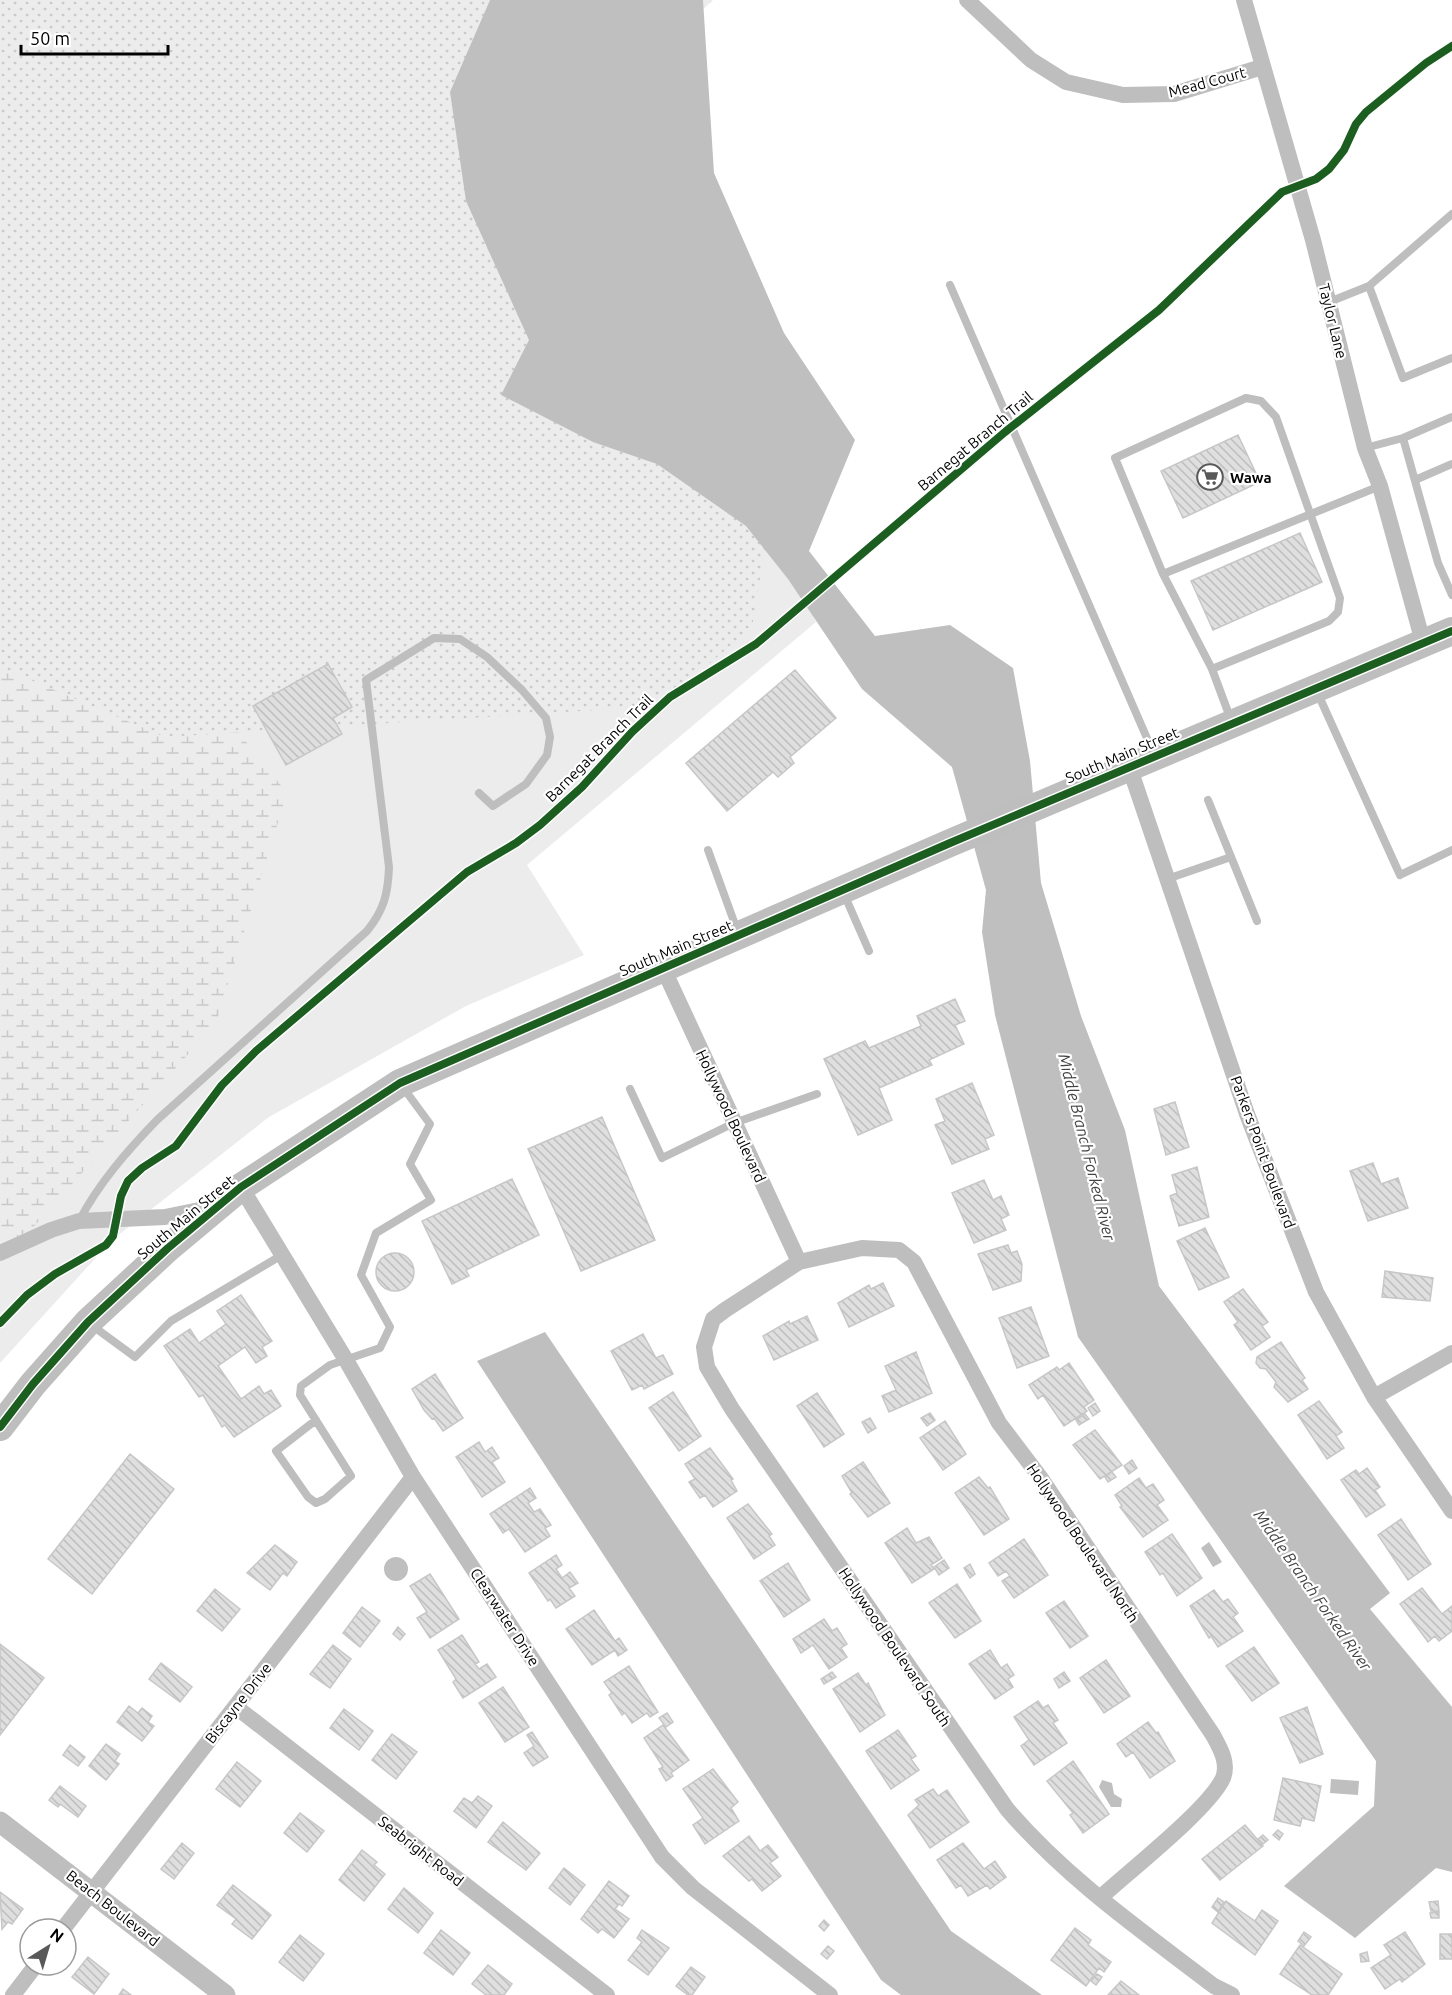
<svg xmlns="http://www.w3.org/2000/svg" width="1452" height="1995" font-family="Ubuntu,sans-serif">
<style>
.grass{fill:#ececec}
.wetland{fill:url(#wetland-marsh)}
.park{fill:url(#park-dots)}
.water{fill:#bfbfbf}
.building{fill:url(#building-back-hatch);stroke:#c7c7c7;stroke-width:1.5}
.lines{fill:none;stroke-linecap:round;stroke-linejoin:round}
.service{stroke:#bebebe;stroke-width:8}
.minor{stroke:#bebebe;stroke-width:16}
.tertiary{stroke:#bebebe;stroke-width:21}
.trunk{stroke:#bebebe;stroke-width:28}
.cycleway-casing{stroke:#fff;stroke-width:11}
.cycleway{stroke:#1b5e20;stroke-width:8}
.labels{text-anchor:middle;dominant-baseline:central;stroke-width:4.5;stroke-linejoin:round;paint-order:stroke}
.street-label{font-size:15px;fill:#000;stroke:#fff}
.poi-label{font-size:15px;font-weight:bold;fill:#000;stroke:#fff;text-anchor:start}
.water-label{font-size:16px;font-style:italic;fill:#444;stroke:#fff}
</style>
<defs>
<pattern id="wetland-marsh" width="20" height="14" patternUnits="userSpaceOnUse" patternTransform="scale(1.5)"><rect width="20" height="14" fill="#ececec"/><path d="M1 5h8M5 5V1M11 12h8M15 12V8" fill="none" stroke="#c9c9c9"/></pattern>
<pattern id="park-dots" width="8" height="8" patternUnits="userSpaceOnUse" patternTransform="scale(1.5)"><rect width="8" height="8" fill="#ececec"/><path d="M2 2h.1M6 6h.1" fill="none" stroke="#c9c9c9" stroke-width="1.8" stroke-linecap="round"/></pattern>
<pattern id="building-back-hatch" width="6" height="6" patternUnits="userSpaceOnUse" patternTransform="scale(1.5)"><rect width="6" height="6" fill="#dfdfdf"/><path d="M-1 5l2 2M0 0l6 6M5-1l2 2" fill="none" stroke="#bebebe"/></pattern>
</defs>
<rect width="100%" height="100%" fill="#fff"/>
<!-- grass -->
<path class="grass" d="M592,448l191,105 33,69 -289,243 57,90 -118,51 -197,111 -157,123 -112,123v-120l30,-12 178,-537z"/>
<!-- wetland -->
<path class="wetland" d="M0,0l592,448 -384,246 79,99 -71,230 -186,208 -30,12z"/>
<!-- park -->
<path class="park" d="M0,0h713l-155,142 218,338 -24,147 -92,79 -495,31 -165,-70z"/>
<!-- water -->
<path class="water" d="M490,0h213l11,173 70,160 71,107 -46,111 66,85 75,-11 63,43 17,93 11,122 40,133 44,114 34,156 231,307 -20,16 82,98v165l-16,-4 -81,70 -71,-52 90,-80 2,-45 -298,-424 -83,-322 -13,-83 4,-42 -34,-123 -90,-78 -74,-110 -42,-53 -89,-62 -64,-22 -92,-47 28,-55 -63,-139 -16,-109z
M545,1332l406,599 91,64h-141l-20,-15 -404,-619z
M1209,1542l13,20 -9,5 -12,-19z
M384 1569a12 12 0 1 1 24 0a12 12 0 1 1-24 0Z
M1331,1779l28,2 -1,14 -28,-2z
M1102,1780l10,3 2,11 8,5 -1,8h-10l-12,-20z"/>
<!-- building -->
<path class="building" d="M1238,435l22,47 -77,36 -22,-47z
M1300,533l22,49 -109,48 -22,-49z
M328,664l24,43 -19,11 9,16 -56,31 -33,-59z
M795,670l41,48 -46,39 4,6 -16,14 -5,-5 -46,39 -41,-48z
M955,999l10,22 -10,4 9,19 -35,16 3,5 -53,23 13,32 -34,15 -34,-76 41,-18 4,7 52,-22 -4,-10z
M972,1083l22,52 -9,4 4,10 -37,15 -17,-39 10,-4 -9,-22z
M1175,1102l14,45 -23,8 -12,-46z
M602,1117l53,123 -74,31 -53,-122z
M1373,1163l8,21 17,-6 10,30 -40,13 -18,-50z
M1197,1167l12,50 -30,9 -9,-30 7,-3 -5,-18z
M512,1179l27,56 -73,35 3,6 -17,8 -30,-63z
M984,1180l9,20 8,-4 8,19 -8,4 5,11 -32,13 -22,-50z
M1205,1228l24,49 -30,13 -22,-49z
M1008,1245l3,8 6,-2 5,13 -1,17 -28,9 -15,-36z
M376 1272a19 19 0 1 1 38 0a19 19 0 1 1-38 0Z
M1385,1271l48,7 -3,23 -48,-4z
M883,1283l11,23 -45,21 -11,-24 31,-18 2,4z
M1243,1289l25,33 -6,4 8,11 -19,13 -17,-25 4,-3 -14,-20z
M241,1295l31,46 -10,6 5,9 -11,7 -11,-16 -27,19 23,33 18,-13 5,8 7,-4 10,16 -47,31 -9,-12 -3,2 -19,-32 -4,2 -35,-51 26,-17 9,14 27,-19 -9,-13z
M1031,1307l18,49 -32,12 -18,-50z
M807,1316l11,24 -44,20 -11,-24 26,-15 1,3z
M643,1334l13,24 7,-3 10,19 -29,15 -2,-4 -10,5 -21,-39z
M1281,1342l24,36 -3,2 6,9 -20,13 -14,-15 2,-5 -10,-13 -6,-1 -4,-5 1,-6z
M916,1352l16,41 -43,19 -7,-16 14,-6 -11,-24z
M1069,1363l25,37 -10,7 3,4 -23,15 -21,-31 -5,4 -9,-14 28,-18 2,3z
M435,1374l28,44 -20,13 -9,-13 -2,1 -8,-9 -12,-21z
M673,1392l28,44 -22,15 -30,-43z
M817,1393l27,41 -20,13 -27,-41z
M1319,1401l23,31 -6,4 8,12 -17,11 -29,-44z
M1095,1403l5,8 -7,5 -5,-8z
M930,1413l5,7 -8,6 -6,-8z
M1085,1414l4,5 -10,6 -3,-5z
M870,1418l6,10 -8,5 -6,-11z
M945,1421l21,33 -23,16 -23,-32z
M1095,1430l27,35 -22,14 -27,-34z
M479,1442l6,10 7,-5 7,11 -7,4 13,20 -23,15 -26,-40z
M710,1448l23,31 -2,1 6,11 -24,16 -8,-12 -5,3 -11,-16 6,-3 -10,-15z
M130,1454l44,35 -82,105 -44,-35z
M1132,1460l5,8 -8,6 -5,-8z
M863,1462l27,41 -22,14 -18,-23 2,-1 -10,-17z
M1367,1468l13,19 -5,3 10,15 -19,12 -25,-37 15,-10 3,4z
M1112,1472l4,5 -8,5 -3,-5z
M979,1477l9,11 2,-1 19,32 -25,16 -29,-42z
M1139,1478l7,10 7,-4 11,16 -7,5 11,15 -25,17 -23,-30 2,-1 -7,-11z
M530,1488l6,10 -8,5 6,9 6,-3 11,16 -6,3 5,8 -25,16 -16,-23 -6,4 -13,-19z
M748,1504l24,30 -3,2 6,9 -21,14 -27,-41z
M1401,1519l30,45 -23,16 -30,-45z
M907,1528l9,15 13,-6 13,21 -11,7 3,4 -22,14 -27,-40z
M1172,1534l30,44 -25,18 -14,-23 -3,2 -15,-23z
M1024,1539l24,36 -34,23 -12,-17 8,-5 -4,-5 -8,5 -9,-13z
M275,1545l22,17 -10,14 -4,-3 -13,17 -23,-17z
M556,1555l6,10 -6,4 6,9 8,-6 8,11 -9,5 6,8 -19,12 -6,-9 -2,2 -19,-28z
M944,1560l5,8 -10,7 -5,-8z
M788,1563l22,37 -26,17 -24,-36z
M970,1564l5,10 -5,4 -6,-10z
M430,1574l29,45 -29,19 -13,-20 10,-6 -17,-26z
M957,1584l24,37 -26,17 -26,-35z
M1422,1588l20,26 10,-8v25l-13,10 -4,-5 -7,6 -28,-38z
M215,1589l25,20 -18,22 -25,-20z
M1214,1590l9,12 5,-3 10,14 -5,4 10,14 -25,16 -7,-11 -2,2 -19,-32z
M1064,1601l24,35 -18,12 -24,-35z
M362,1607l18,14 -20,26 -17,-14z
M594,1610l21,31 4,-3 8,12 -9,6 -3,-6 -23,15 -26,-36z
M824,1619l8,12 5,-3 10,16 -6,4 6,9 -18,12 -16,-24 -12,8 -8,-14z
M398,1627l7,7 -5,6 -7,-6z
M462,1635l17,27 -4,2 4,5 8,-5 9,13 -33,21 -10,-16 3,-3 -18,-29z
M0,1644l44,34 -44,57z
M333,1645l18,14 -21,29 -20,-14z
M1254,1647l25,36 -27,18 -26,-35z
M990,1650l11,18 6,-4 7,11 -6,4 5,8 -18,12 -26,-35z
M1106,1660l24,36 -26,17 -24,-35z
M161,1663l31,24 -12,15 -31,-23z
M629,1666l29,46 -8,5 -3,-4 -15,10 -7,-10 -3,2 -13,-20 3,-2 -8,-11z
M832,1672l4,5 -12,7 -3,-5z
M1064,1672l6,9 -11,7 -5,-9z
M858,1673l8,12 2,-2 17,32 -25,17 -27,-43z
M503,1687l26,40 -24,15 -26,-39z
M1038,1701l5,7 5,-3 10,15 -5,3 14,20 -33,22 -13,-19 8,-6 -15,-23z
M129,1706l9,7 4,-5 10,8 -4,6 6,4 -12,15 -25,-19z
M1307,1707l16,47 -23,9 -20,-45z
M344,1709l29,22 -14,19 -29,-22z
M667,1713l6,9 -7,5 -7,-9z
M1148,1722l8,11 2,-1 17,29 -25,17 -17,-26 -7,5 -9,-13z
M663,1725l26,35 -18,13 2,3 -7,5 -7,-12 4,-2 -19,-29z
M898,1730l18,26 -5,3 8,11 -28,19 -25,-38z
M532,1732l16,25 -15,9 -9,-13 10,-7 -7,-11z
M392,1734l25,18 -21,27 -24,-19z
M106,1744l14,10 -5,7 4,3 -13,16 -17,-14z
M70,1745l15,12 -7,9 -15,-11z
M1073,1761l36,53 -26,19 -13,-18 3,-2 -26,-32z
M237,1762l24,19 -21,26 -24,-18z
M713,1769l25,33 -7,6 8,13 -34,23 -12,-19 10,-7 -20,-29z
M1283,1778l38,8 -7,35 -12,-3 -2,8 -26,-6z
M60,1786l26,20 -8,11 -18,-13 -2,3 -9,-7z
M933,1789l5,7 9,-6 22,32 -39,26 -22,-33 11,-10 -4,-5z
M478,1796l14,10 -16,22 -22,-17 10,-13 8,5z
M300,1813l24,18 -17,21 -23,-19z
M503,1822l37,31 -14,17 -38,-28z
M1245,1825l18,21 -43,34 -18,-21z
M1278,1830l5,4 -4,6 -6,-5z
M1263,1835l5,5 -5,4 -5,-5z
M749,1836l11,15 8,-6 10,12 -8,6 11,13 -19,15 -10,-12 -3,2 -26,-25z
M182,1843l12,10 -20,26 -13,-10z
M963,1843l21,26 11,-8 11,16 -16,12 -3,-4 -19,11 -7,-11 -5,3 -19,-28z
M362,1850l15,12 -3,3 11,9 -21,27 -25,-21z
M564,1868l21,17 -15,20 -21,-17z
M609,1881l20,15 -7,10 -3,-2 -4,5 14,10 -15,19 -12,-9 -4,4 -17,-14z
M233,1885l38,30 -19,24 -20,-15 4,-5 -19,-14z
M404,1888l29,25 -15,20 -30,-24z
M0,1892l23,17 -11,15 -4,-2 -6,7z
M1218,1898l6,4 -6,10 -6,-5z
M1226,1901l29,20 7,-11 16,11 -23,34 -43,-32z
M1438,1901l1,10h-8l-2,-9z
M1439,1912v6h-8l-1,-5z
M824,1920l5,5 -5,6 -5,-5z
M1075,1928l16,12 -3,5 23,17 -7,10 -5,-4 -13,18 -35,-26z
M441,1930l29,23 -17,22 -29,-22z
M642,1930l27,18 -21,27 -20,-15 14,-18 -5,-4z
M1304,1932l7,5 -7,9 -6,-5z
M1405,1932l20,32 -23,18 -2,-3 -15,10 -14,-21 20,-13 -7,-10z
M1440,1934h12v25h-12z
M300,1935l24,19 -21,27 -24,-19z
M1300,1945l42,29 -14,21h-16l-32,-21z
M828,1946l6,5 -7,8 -6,-5z
M1367,1952l2,9 -8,1 -1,-8z
M88,1957l21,17 -15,20 -22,-17z
M488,1965l24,19 -8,11h-18l-14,-11z
M691,1967l14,10 -13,18h-4l-12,-9z
M1097,1974l5,3 -6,8 -5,-4z
M1121,1981l18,14h-31z
M123,1989l8,6h-12z"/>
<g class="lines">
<!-- service -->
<path class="service" d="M1452,214l-83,72 34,92 49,-20
M950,285l203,467
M1329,302l40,-16
M1452,417l-49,21 35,125 14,32
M1365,448l38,-10
M1415,480l37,-16
M1163,574l49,95 117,-48 9,-9 2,-14 -64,-181 -15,-16 -15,-3 -131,60 48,116 217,-88
M1212,669l19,51
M1318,694l82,181 52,-25
M1208,800l49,121
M708,850l29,80
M1167,879l64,-22
M844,894l25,57
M630,1089l32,69 72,-35 83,-29
M79,1221c20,-38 48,-70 78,-101l210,-189c17,-21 21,-37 22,-64l-23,-187 68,-42 26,1 27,18 35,33 24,28 4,19 -3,18 -21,29 -33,22 -14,-13
M90,1324l45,33 36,-36 111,-66
M316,1420l-40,31 32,46 8,6 9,-4 26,-23 -51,-81 1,-9 29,-21 50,-17 10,-21 -29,-52 15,-42 55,-33 -21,-36 20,-40 -28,-38"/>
<!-- minor -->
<path class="minor" d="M967,0l64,60 35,22 57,13 51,-1 88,-27
M1244,0l69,240 52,208 15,38 43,156
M1129,766l118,348 69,178 58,105 78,114
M664,970l135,292
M241,1187l105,173 67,117 249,380 31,31 137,107
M0,1253l51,-23 28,-9 86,-4 44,-9
M1374,1397l78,-44
M236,1707l371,288
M1100,1898c28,-26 109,-89 123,-120 6,-15 -3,-30 -10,-43l-173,-258 -41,-54 -85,-161 -15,-12 -37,-2 -63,14 -74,48 -12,9 -9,28 3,20 25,42 275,400c60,70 135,122 207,177l18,9
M63,1929l350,-452
M13,1995l23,-30"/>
<!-- tertiary -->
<path class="tertiary" d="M0,1822l225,173"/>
<!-- trunk -->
<path class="trunk" d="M0,1427l33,-43 55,-62 80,-74 73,-61 159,-104 550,-240 502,-212"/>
<!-- cycleway casing -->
<g class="cycleway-casing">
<path id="cycleway" d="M0,1323l27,-28 28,-21 51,-29 7,-9 8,-40 7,-15 14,-13 34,-22 46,-61 34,-34 211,-179 49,-29 24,-18 42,-38 50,-55 38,-35 86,-53 249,-212 154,-122 123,-118 34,-13 13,-10 15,-19 12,-26 10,-12 60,-49 26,-17
M0,1427l33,-43 55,-62 80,-74 73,-61 159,-104 550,-240 502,-212"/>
</g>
<!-- cycleway -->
<use href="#cycleway" class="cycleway"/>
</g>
<!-- icons -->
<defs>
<g id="supermarket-ring" transform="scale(1.35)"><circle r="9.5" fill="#fff" stroke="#595959" stroke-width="1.5"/><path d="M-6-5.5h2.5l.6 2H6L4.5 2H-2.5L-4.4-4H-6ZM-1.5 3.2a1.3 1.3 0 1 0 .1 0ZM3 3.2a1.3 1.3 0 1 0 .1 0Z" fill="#595959"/></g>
</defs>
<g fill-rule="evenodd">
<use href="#supermarket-ring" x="1210" y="477"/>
</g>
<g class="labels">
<!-- street labels -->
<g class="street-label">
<text transform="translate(1207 82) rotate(-15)">Mead Court</text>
<text transform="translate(1333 321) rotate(76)">Taylor Lane</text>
<text transform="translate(975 441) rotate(-40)">Barnegat Branch Trail</text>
<text transform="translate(599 748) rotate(-45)">Barnegat Branch Trail</text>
<text transform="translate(1122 755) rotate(-23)">South Main Street</text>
<text transform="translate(676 948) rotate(-23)">South Main Street</text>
<text transform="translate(731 1116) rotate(65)">Hollywood Boulevard</text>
<text transform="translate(1263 1152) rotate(70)">Parkers Point Boulevard</text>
<text transform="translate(186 1217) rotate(-40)">South Main Street</text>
<text transform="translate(1083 1543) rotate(56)">Hollywood Boulevard North</text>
<text transform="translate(505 1617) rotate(57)">Clearwater Drive</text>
<text transform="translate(895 1647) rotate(56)">Hollywood Boulevard South</text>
<text transform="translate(238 1703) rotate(-52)">Biscayne Drive</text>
<text transform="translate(421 1851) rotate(38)">Seabright Road</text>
<text transform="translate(113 1908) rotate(38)">Beach Boulevard</text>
</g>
<!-- poi labels -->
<g class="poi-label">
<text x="1230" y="477">Wawa</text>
</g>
<!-- water labels -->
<g class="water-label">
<text transform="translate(1087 1147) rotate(76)">Middle Branch Forked River</text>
<text transform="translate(1313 1590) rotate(55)">Middle Branch Forked River</text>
</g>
</g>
<!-- north arrow -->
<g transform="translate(48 1947) rotate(37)"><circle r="28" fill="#ffffff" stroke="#999999" stroke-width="1.5"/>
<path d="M0-4.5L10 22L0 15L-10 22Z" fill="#595959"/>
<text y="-9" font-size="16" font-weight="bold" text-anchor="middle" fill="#000000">N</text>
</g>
<!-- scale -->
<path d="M21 45v9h147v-9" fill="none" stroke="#000000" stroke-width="3"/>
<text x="30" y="45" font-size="18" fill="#000000" stroke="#ffffff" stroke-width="4.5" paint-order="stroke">50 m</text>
</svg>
